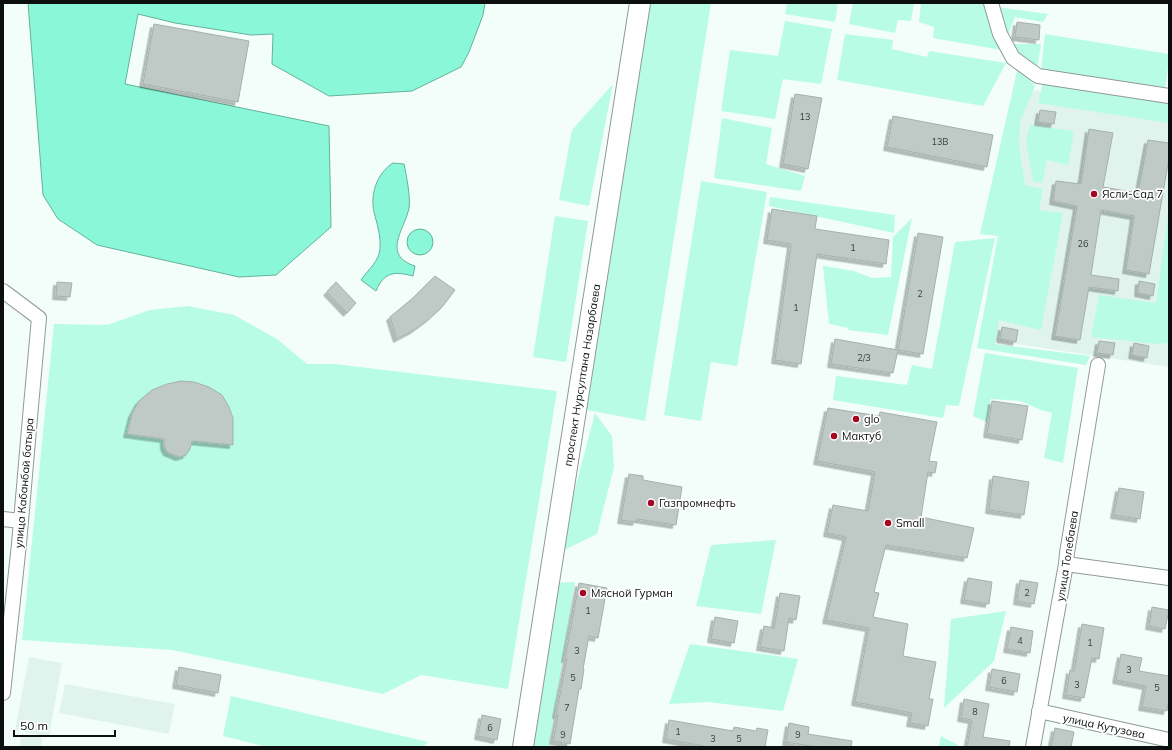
<svg xmlns="http://www.w3.org/2000/svg" width="1172" height="750" font-family="Mulish,sans-serif">
<style>
.built{fill:#e0f4ed}
.green{fill:#b8fce6}
.water{fill:#8af8d8;stroke:#64b29b}
.building{fill:#bfc9c6;stroke:#a5b0ac;filter:url(#shadow)}
.lines{fill:none;stroke-linecap:round;stroke-linejoin:round}
.minor-casing{stroke:#909a96;stroke-width:16}
.secondary-casing{stroke:#909a96;stroke-width:22}
.minor{stroke:#fff;stroke-width:14}
.secondary{stroke:#fff;stroke-width:20}
.poi-dot{fill:#a30622;stroke:#fff;stroke-width:1.5}
.labels{text-anchor:middle;dominant-baseline:central;stroke-width:3.5;stroke-linejoin:round;paint-order:stroke}
.number-label{font-size:9px;fill:#383e3c}
.poi-label{font-size:11px;fill:#0b0f0e;stroke:#fff;text-anchor:start}
.street-label{font-size:11px;fill:#0b0f0e;stroke:#fff}
</style>
<defs>
<filter id="shadow"><feDropShadow dx="-3.5" dy="3.5" stdDeviation="0" flood-color="#0004"/></filter>
</defs>
<rect width="100%" height="100%" fill="#f3fefa"/>
<!-- built -->
<path class="built" d="M1022,88l147,24v255l-187,-28z
M29,657l33,6 -13,74 -34,-7z
M65,684l110,20 -6,30 -110,-21z
M22,734l20,4 -1,9h-22z"/>
<!-- green -->
<path class="green" d="M640,3h71l-66,418 -68,-13z
M787,3h51l-3,19 -50,-8z
M853,3h61l-3,18 -13,-1 -3,13 -46,-9z
M921,3h65l15,47 -68,-12 1,-11 -15,-5z
M997,7l51,7 -5,8 -28,-5 -8,20z
M785,21l47,8 -11,55 -38,-5 -8,40 -54,-8 9,-61 48,6z
M845,34l48,6 -1,9 35,8 2,-6 77,12 -23,43 -146,-26z
M1045,34l124,20v7l-4,28 -124,-19z
M1008,44h33l-4,26z
M1018,67l17,19 -15,36 -1,24 6,39 18,4 -4,21 24,3 -22,117 -42,-10 -4,24 95,12 -4,9 -109,-17 21,-112 -18,-2z
M1043,82l126,18v23l-131,-20z
M613,84l-24,122 -30,-6 13,-70z
M722,118l50,10 -6,36 39,12 -4,15 -87,-13z
M1030,125l44,6 -6,34 -21,-5 -5,23 -9,-2 -7,-40z
M701,181l66,11 -30,174 -26,-4 -10,59 -37,-6z
M770,197l125,18 -1,18 -125,-27z
M1169,208v135l-11,1 -67,-7 8,-42 57,8z
M555,216l33,5 -22,141 -33,-5z
M912,218l-24,117 -40,-5v-2l-19,-4 -6,-58 31,5 18,7 19,-1 2,-40z
M995,238l-36,168 -13,-1 -3,13 -110,-18 3,-24 71,9 5,-20 20,4 23,-127z
M188,306l46,9 43,24 30,25h28l222,27 -49,298 -87,-14 -38,19 -211,-44 -150,-10 32,-316 53,1 43,-15z
M985,353l93,15 -15,95 -19,-5 8,-45 -11,-3 -21,-9 -29,-2 -4,23 -14,-6z
M595,413l17,23 2,31 -17,67 -39,19z
M776,540l-15,74 -65,-8 15,-61z
M575,582l-26,165h-20l26,-164z
M1006,611l-12,50 -50,47 7,-89z
M690,644l108,15 -15,52 -75,-9 -39,2z
M231,696l197,46 -5,5h-156l-44,-11z
M941,736l17,9 1,2h-20z"/>
<!-- water -->
<path class="water" d="M28,3h457l-2,12 -14,37 -8,15 -49,24 -83,5 -57,-32 1,-30 -22,1 -76,-12 -37,-9 -13,70 204,42 2,101 -55,48 -37,2 -142,-32 -39,-26 -15,-24z
M393,163l11,1c2,9 7,35 5,44 -4,21 -28,47 6,58l-2,10c-19,-5 -29,-4 -37,15l-15,-11c7,-10 18,-19 19,-31 1,-13 -3,-25 -6,-37 -4,-18 3,-39 19,-49z
M407 242a13 13 0 1 1 26 0a13 13 0 1 1-26 0Z"/>
<!-- building -->
<path class="building" d="M1017,22l23,3 -1,15 -24,-3z
M154,24l95,17 -11,61 -95,-18z
M795,94l27,4 -14,71 -25,-5z
M1040,110l16,2 -2,12 -16,-2z
M893,116l100,19 -6,32 -100,-20z
M1089,129l24,4 -10,54 35,6 10,-53 21,3v15l-20,116 -23,-4 8,-54 -33,-6 -10,65 28,4 -1,12 -29,-4 -9,53 -25,-4 22,-130 -24,-5 3,-20 25,3z
M772,209l45,7 -2,13 74,11 -3,24 -69,-10 -16,110 -26,-4 16,-116 -24,-4z
M918,233l25,4 -20,117 -25,-4z
M435,276l20,14 -12,16 -14,13 -15,11 -17,9 -7,-22 23,-19z
M1139,281l16,3 -2,12 -15,-3z
M57,282l15,1 -2,14 -14,-1z
M336,282l20,21 -9,10 -20,-21z
M1002,327l16,3 -2,12 -16,-3z
M835,339l63,11 -5,23 -62,-9z
M1099,341l16,2 -2,12 -16,-2z
M1134,343l15,3 -2,12 -15,-3z
M181,381l13,1 15,5 13,8 7,12 4,11v27l-41,-4 -2,8 -4,6 -7,2 -12,-5 -3,-6v-7l-37,-5 5,-20 7,-13 13,-11 15,-6z
M992,401l36,5 -6,34 -35,-6z
M828,408l51,8 1,-4 57,10 -8,39 8,1 -2,11 -7,-1 -7,45 53,11 -7,30 -81,-13 -12,47 5,1 -6,24 35,7 -5,32 33,6 -7,37h4l-5,27 -18,-3 2,-10 -57,-11 14,-74 -43,-8 20,-83 -19,-4 6,-28 35,6 7,-39 -58,-11z
M629,474l14,2v4l39,7 -6,38 -39,-6 -1,3 -15,-2z
M993,476l36,6 -5,33 -35,-5z
M1119,488l25,4 -4,27 -26,-4z
M968,578l24,4 -3,22 -25,-4z
M1020,580l18,3 -4,21 -17,-3z
M579,583l28,5 -9,50 -9,-2 -6,33h1l-3,20h-2l-9,55 -17,-3 5,-26h-2l11,-56h-2z
M780,593l20,3 -4,24 -7,-2 -5,33 -24,-4 4,-21 10,2z
M1152,607l17,3 -4,19 -16,-3z
M715,617l23,4 -4,22 -23,-4z
M1082,624l22,4 -5,31 -7,-1 -8,40 -18,-3 4,-25 4,1z
M1011,627l22,4 -3,22 -23,-4z
M1121,654l21,4 -3,13 30,5v23l-2,12 -25,-4 4,-21 -30,-6z
M179,667l42,8 -3,18 -42,-8z
M992,669l28,5 -3,18 -28,-5z
M964,699l25,5 -6,33 27,4 -1,6h-42l5,-27 -11,-2z
M482,715l19,4 -4,21 -19,-4z
M669,720l64,11 1,-4 22,4 1,-3 11,2 -3,17h-57l-42,-8z
M789,723l20,4 -1,7 44,7 -1,6h-35l-30,-5z
M1055,728l19,4 -3,15h-20z"/>
<g class="lines">
<!-- minor casing -->
<g class="minor-casing">
<path id="minor" d="M991,3l9,31 13,24 25,18 131,20
M3,291l36,27 -8,88 -12,138 -16,149
M3,519l18,2
M1066,564l103,14
M1039,711l130,29
M1033,747l33,-183 1,-11 31,-188"/>
</g>
<!-- secondary casing -->
<g class="secondary-casing">
<path id="secondary" d="M523,747l117,-744"/>
</g>
<!-- minor -->
<use href="#minor" class="minor"/>
<!-- secondary -->
<use href="#secondary" class="secondary"/>
</g>
<!-- markers -->
<g class="poi-dot">
<circle cx="1094" cy="194" r="4"/>
<circle cx="856" cy="419" r="4"/>
<circle cx="834" cy="436" r="4"/>
<circle cx="651" cy="503" r="4"/>
<circle cx="888" cy="523" r="4"/>
<circle cx="583" cy="593" r="4"/>
</g>
<g class="labels">
<!-- number labels -->
<g class="number-label">
<text x="805" y="116">13</text>
<text x="940" y="141">13В</text>
<text x="1083" y="243">26</text>
<text x="853" y="247">1</text>
<text x="920" y="293">2</text>
<text x="796" y="307">1</text>
<text x="864" y="357">2/3</text>
<text x="1027" y="592">2</text>
<text x="588" y="610">1</text>
<text x="1020" y="640">4</text>
<text x="1090" y="642">1</text>
<text x="577" y="650">3</text>
<text x="1129" y="669">3</text>
<text x="573" y="677">5</text>
<text x="1004" y="680">6</text>
<text x="1077" y="684">3</text>
<text x="1157" y="687">5</text>
<text x="567" y="707">7</text>
<text x="975" y="711">8</text>
<text x="490" y="727">6</text>
<text x="678" y="731">1</text>
<text x="563" y="734">9</text>
<text x="798" y="734">9</text>
<text x="713" y="738">3</text>
<text x="739" y="738">5</text>
</g>
<!-- poi labels -->
<g class="poi-label">
<text x="1102" y="194">Ясли-Сад 7</text>
<text x="864" y="419">glo</text>
<text x="842" y="436">Мактуб</text>
<text x="659" y="503">Газпромнефть</text>
<text x="896" y="523">Small</text>
<text x="591" y="593">Мясной Гурман</text>
</g>
<!-- street labels -->
<g class="street-label">
<text transform="translate(582 375) rotate(-81)">проспект Нурсултана Назарбаева</text>
<text transform="translate(24 483) rotate(-85)">улица Кабанбай батыра</text>
<text transform="translate(1067 556) rotate(-81)">улица Толебаева</text>
<text transform="translate(1104 726) rotate(12)">улица Кутузова</text>
</g>
</g>
<!-- border -->
<rect width="1172" height="750" fill="none" stroke="#0b0f0e" stroke-width="8"/>
<!-- scale -->
<path d="M14 730v6h101v-6" fill="none" stroke="#0b0f0e" stroke-width="2"/>
<text x="20" y="730" font-size="12" fill="#0b0f0e" stroke="#ffffff" stroke-width="3" paint-order="stroke">50 m</text>
</svg>
